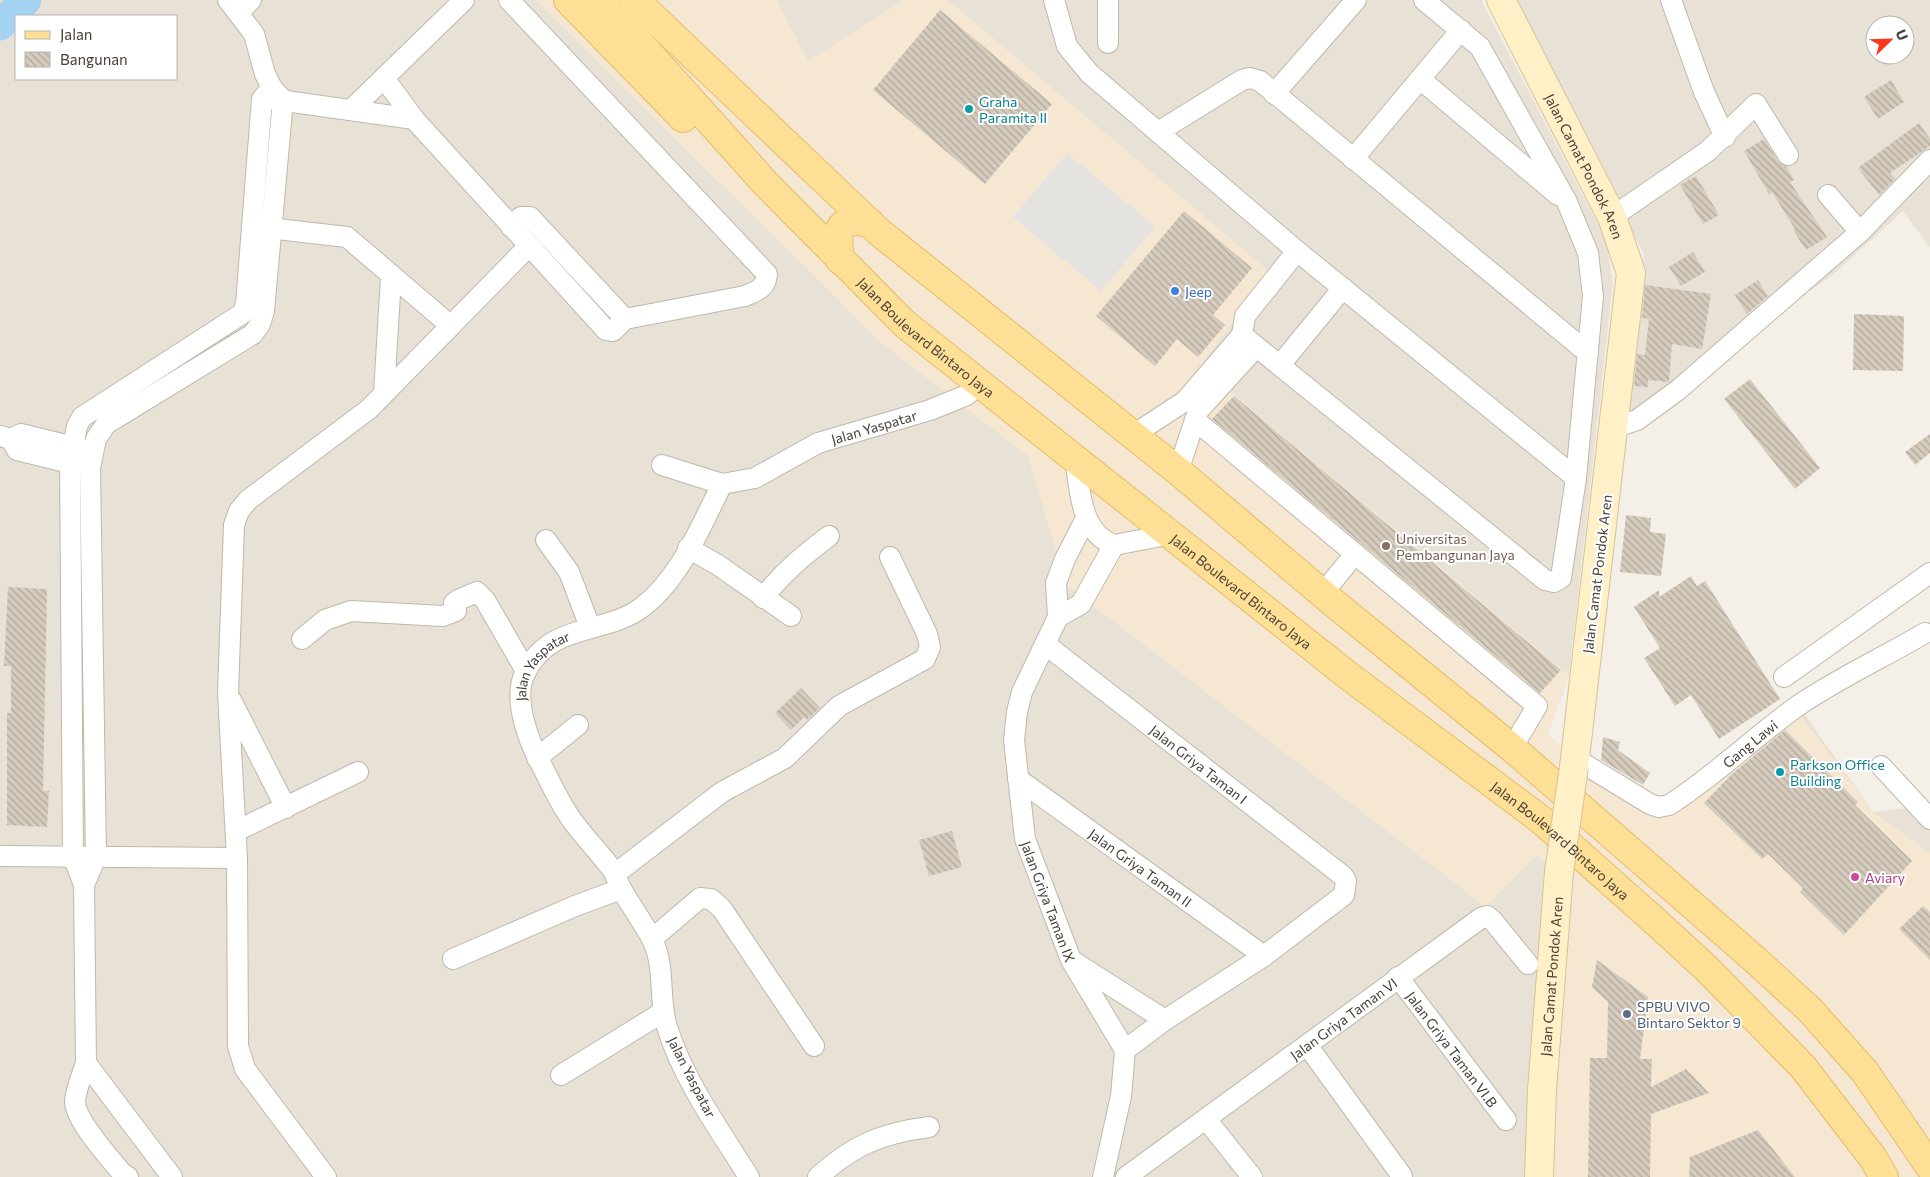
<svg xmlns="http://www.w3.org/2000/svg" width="1930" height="1177" font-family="Commissioner,sans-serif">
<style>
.residential{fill:#e8e2d6;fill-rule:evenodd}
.commercial{fill:#f6e7d3}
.parking{fill:#e5e3e0}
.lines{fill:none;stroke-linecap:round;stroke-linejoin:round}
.river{stroke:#a4d2f1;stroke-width:31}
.building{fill:url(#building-back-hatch)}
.street-casing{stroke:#bfb8aa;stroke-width:22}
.secondary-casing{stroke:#d4c398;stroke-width:30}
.primary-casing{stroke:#e4bc65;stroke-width:30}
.street{stroke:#fff;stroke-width:20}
.secondary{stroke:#fff0c7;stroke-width:28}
.primary{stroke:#fedf96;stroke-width:28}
.secondary-bridge-casing{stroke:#d4c398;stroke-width:30;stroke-linecap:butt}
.secondary-bridge{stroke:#fff0c7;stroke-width:28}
.culture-dot{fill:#0f9aa8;stroke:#fff;stroke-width:2}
.shop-dot{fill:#3f7fe0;stroke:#fff;stroke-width:2}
.education-dot{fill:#8d6e63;stroke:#fff;stroke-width:2}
.hotel-dot{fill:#d1479c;stroke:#fff;stroke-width:2}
.service-dot{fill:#5c6f8a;stroke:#fff;stroke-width:2}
.labels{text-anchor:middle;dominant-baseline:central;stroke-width:4;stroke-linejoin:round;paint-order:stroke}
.culture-label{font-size:14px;fill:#0d838f;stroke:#fff;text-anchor:start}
.street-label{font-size:14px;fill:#474036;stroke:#fff}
.shop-label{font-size:14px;fill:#366cbe;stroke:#fff;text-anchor:start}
.education-label{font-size:14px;fill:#785e54;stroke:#fff;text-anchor:start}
.hotel-label{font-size:14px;fill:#b23c85;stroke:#fff;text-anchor:start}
.service-label{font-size:14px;fill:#4e5e75;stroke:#fff;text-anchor:start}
</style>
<defs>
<pattern id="building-back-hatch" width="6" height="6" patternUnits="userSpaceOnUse" patternTransform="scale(1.25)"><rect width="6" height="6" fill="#d6ccbd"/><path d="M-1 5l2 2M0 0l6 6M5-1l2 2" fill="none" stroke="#afa79a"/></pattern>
</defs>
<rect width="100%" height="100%" fill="#f4f0e8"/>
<!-- residential -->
<path class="residential" d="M0,0h1481l117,224 9,23 6,36 -44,392 -21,60 97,79 26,-3 128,-105 74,106 57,-7v372h-1930zM16,16h160v63h-160z
M1508,0h422v248l-27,-37 -69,63 -208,146 18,-166zM1875,25h30v30h-30z"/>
<!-- commercial -->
<path class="commercial" d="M536,0h241l31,61 96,-61h44l322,272 -70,94 369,309 -21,60 97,79 26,-3 123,-105 79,106 57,41v324h-379l7,-303 -21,-19 -51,52 -420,-322 -38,-129 -148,-114z"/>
<!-- parking -->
<path class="parking" d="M1067,153l88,74 -54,64 -88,-74z"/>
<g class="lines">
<!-- river -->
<path class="river" d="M0,25l26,-25"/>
</g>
<!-- building -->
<path class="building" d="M940,10l112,94 -67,80 -112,-94z
M1891,80l13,22 -26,17 -14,-22z
M1919,123l11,16v7l-40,27 5,6 -16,16 -21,-27z
M1764,139l14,22 8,5 8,14 -4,2 37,55 -21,13 -13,-20 2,-1 -23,-37 -3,2 -25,-43z
M1696,176l23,39 -16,9 -23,-39z
M1184,211l68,57 -39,47 12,10 -27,32 -21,-18 -22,27 -59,-50z
M1693,252l12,20 -24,14 -12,-19z
M1758,280l10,16 -21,18 -12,-19z
M1645,285l66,9 -9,55 -30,-5 -3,38 -21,-2v7l-14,-1 3,-32 8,1 4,-36 -7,-1z
M1854,314l50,2 -1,55 -50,-1z
M1750,379l70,89 -25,21 -71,-90z
M1234,396l327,274 -21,23 -328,-274z
M1930,434v19l-15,12 -10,-13z
M1626,515l25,3 -1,14 16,2 -5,42 -41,-4z
M1691,576l6,10 8,-5 75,118 -61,40 -28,-44 -16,11 -31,-48 16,-10 -26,-41 25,-17v7z
M8,587l39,2 -4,202h6l-2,36 -40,-2v-112h4v-47h-7z
M801,688l19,20 -13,12 -3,-3 -13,13 -16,-17z
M1785,730l73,72 -3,3 57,56 -68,74 -44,-43 3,-4 -35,-34 -6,5 -58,-56 28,-29z
M1603,737l17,5 -2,8 32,23 -7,12 -42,-25z
M952,831l10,36 -33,9 -10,-36z
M1923,906l7,6v48l-31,-31z
M1597,960l51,37 -8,62h12l-1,28 35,-18 23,24 -58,21 -1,63h-62l2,-119h17l1,-56 -16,-15z
M1758,1130l37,47h-106l1,-20z"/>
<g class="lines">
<!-- street casing -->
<g class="street-casing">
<g id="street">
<path d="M1054,0l13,46 22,27 208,178 279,227"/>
<path d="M1108,0v43"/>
<path d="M1671,0l33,92 21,45"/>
<path d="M238,13l13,-13"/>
<path d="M384,78l30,41 192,211 7,1 12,-12 120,-23c11,-5 21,-7 22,-22l-258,-274"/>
<path d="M1420,79l138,116"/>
<path d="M1274,94l82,-94"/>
<path d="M271,99l143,20"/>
<path d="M351,110l113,-110"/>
<path d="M1158,132l84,-52 8,-2 10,3 328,272"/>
<path d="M1353,159l108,-129"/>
<path d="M1828,195l32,37"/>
<path d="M1612,217l96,-66 48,-47 32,51"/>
<path d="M260,227l87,10 104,89"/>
<path d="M511,227l10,-10h9l95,102"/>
<path d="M1242,335l303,245 9,2 7,-4 15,-100 17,-182 -5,-43 -21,-51 -87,-155 -56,-47"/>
<path d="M1280,365l63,-77"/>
<path d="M384,393l7,-116"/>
<path d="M1195,420l342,286 -25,42"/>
<path d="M1614,424h11l12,-4 41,-30 182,-158 70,-72"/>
<path d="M1133,435l52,-34 57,-66 3,-19 52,-65"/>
<path d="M0,436l11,3 10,-5 65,16"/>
<path d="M11,439l6,11 65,16"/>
<path d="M1075,457c5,31 4,75 39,88l58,-11"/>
<path d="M662,465l60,19"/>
<path d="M1178,471l20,-60 58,-64"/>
<path id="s1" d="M1086,518l-21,41 -9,24 2,34 -36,75 -5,20 -3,28 11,99 46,121 54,90 -4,46 -18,81"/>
<path d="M546,540l23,32 21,55"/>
<path d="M688,548l30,17 73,51"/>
<path d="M1322,594l33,-40"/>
<path d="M763,598c19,-25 41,-43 66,-62"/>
<path d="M1058,617l23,-13 33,-59"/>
<path d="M302,639l23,-19 26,-9 92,5 13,-5 -2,-8 4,-3 19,-8 8,8 41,71"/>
<path id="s2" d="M1045,644l298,232 3,5 -2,14 -80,61 -99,64 -40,30"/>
<path d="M1784,677l146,-104"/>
<path d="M231,700l55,108"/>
<path d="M537,758l41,-33"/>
<path id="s3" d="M1576,759l74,45 9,3 10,-2c46,-29 86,-69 130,-100 40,-27 85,-48 126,-72"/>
<path d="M1881,766l49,53"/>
<path id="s4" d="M1018,779l246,177"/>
<path d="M236,831l122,-59"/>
<path d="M0,856l237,2"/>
<path d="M615,874l107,-82 63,-34 54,-52 86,-47 5,-12 -3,-13 -37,-77"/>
<path d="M84,885l12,-28 -6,-389 6,-29 10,-15 147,-90 7,-10 4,-13 19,-211 -11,-12 -7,-14 -11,-40 -26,-34"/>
<path d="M652,939l48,-41 11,1 11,10 92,137"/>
<path d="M453,959l122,-53 46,-17"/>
<path d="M1074,962l91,58"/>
<path id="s5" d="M1398,977l108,143"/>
<path d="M1307,1045l95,131"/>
<path d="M86,1063c-4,12 -10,26 -11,38 0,20 35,57 47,72l6,4"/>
<path d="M561,1075l102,-63"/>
<path d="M1206,1119l46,58"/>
<path d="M172,1177l-86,-114 -2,-178 -11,-29 -3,-393 7,-37 5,-9 161,-104 3,-9 16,-205 10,-11"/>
<path d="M326,1177l-81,-108 -7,-23 -1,-188 -9,-165 6,-168 5,-14 9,-11 121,-91 160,-163"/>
<path id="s6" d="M749,1177c-29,-46 -66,-98 -82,-150 -9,-29 -1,-60 -15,-88 -9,-16 -20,-32 -29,-47 -4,-6 -6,-14 -9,-20 -13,-18 -30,-35 -43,-53 -11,-16 -20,-35 -29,-53 -13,-24 -30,-67 -17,-93 25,-51 79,-38 116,-65 39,-29 60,-82 81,-124l33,-6 63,-35 112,-33 37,-15 12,-11"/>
<path d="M818,1177c35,-32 64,-44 111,-50"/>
<path id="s7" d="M1126,1177l355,-259 6,-2 6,5 35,43"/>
</g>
</g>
<!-- secondary casing -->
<g class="secondary-casing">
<g id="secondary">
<path id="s8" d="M1501,0l111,217 19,56 -57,494"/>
<path id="s9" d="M1539,1177l3,-87 17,-218"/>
</g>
</g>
<!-- primary casing -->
<g class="primary-casing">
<g id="primary">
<path d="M568,0l115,118"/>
<path id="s10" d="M601,0l165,184 140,141 444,352 190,142 117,104 49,45 97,99 70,91 11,19"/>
<path d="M635,0l244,232 299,239 152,129 182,148 240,209 58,53 55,62 65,95"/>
<path d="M840,260c-3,-28 -6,-44 30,-37"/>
</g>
</g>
<!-- street -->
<use href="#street" class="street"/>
<!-- secondary -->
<use href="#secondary" class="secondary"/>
<!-- primary -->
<use href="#primary" class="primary"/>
<!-- secondary-bridge casing -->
<g class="secondary-bridge-casing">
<path id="secondary-bridge" d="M1559,872l15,-105"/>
</g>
<!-- secondary-bridge -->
<use href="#secondary-bridge" class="secondary-bridge"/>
</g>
<!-- markers -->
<g class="culture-dot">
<circle cx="969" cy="109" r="5"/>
<circle cx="1780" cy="772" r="5"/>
</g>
<circle class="shop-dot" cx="1175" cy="291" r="5"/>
<circle class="education-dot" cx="1386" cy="546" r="5"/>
<circle class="hotel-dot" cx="1855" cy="877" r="5"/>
<circle class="service-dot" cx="1627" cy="1014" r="5"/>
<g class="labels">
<!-- culture labels -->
<g class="culture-label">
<text x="979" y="101">Graha<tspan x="979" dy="16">Paramita II</tspan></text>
<text x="1790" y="764">Parkson Office<tspan x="1790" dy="16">Building</tspan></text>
</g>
<!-- street labels -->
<g class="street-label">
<text stroke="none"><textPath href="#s8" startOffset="186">Jalan Camat Pondok Aren</textPath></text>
<text stroke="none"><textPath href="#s10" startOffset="469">Jalan Boulevard Bintaro Jaya</textPath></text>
<text stroke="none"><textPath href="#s6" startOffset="1015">Jalan Yaspatar</textPath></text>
<text transform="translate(1597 574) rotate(-83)">Jalan Camat Pondok Aren</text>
<text stroke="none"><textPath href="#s10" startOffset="874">Jalan Boulevard Bintaro Jaya</textPath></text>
<text stroke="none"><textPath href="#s6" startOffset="580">Jalan Yaspatar</textPath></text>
<text stroke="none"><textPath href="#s3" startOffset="208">Gang Lawi</textPath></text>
<text stroke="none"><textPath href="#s2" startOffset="195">Jalan Griya Taman I</textPath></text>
<text stroke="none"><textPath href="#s10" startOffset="1279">Jalan Boulevard Bintaro Jaya</textPath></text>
<text stroke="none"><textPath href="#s4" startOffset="151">Jalan Griya Taman II</textPath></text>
<text stroke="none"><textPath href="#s1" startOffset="404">Jalan Griya Taman IX</textPath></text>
<text stroke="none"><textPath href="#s9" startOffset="201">Jalan Camat Pondok Aren</textPath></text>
<text stroke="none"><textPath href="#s7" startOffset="269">Jalan Griya Taman VI</textPath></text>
<text stroke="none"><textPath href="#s5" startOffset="90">Jalan Griya Taman VI.B</textPath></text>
<text transform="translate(692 1077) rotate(63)">Jalan Yaspatar</text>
</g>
<!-- shop labels -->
<g class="shop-label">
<text x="1185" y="291">Jeep</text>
</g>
<!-- education labels -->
<g class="education-label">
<text x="1396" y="538">Universitas<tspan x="1396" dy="16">Pembangunan Jaya</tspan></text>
</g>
<!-- hotel labels -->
<g class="hotel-label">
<text x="1865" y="877">Aviary</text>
</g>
<!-- service labels -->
<g class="service-label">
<text x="1637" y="1006">SPBU VIVO<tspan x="1637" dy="16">Bintaro Sektor 9</tspan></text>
</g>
</g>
<!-- legend -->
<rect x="15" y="15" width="162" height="65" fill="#ffffff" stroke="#b5b3af"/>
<rect x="25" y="31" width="25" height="8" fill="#fedf96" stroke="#b5b3af"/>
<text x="60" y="40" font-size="15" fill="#474036">Jalan</text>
<rect x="25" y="52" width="25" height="15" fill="url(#building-back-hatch)" stroke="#b5b3af"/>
<text x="60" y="65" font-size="15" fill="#474036">Bangunan</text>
<!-- north arrow -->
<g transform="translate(1890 40) rotate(67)"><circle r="24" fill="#ffffff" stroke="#b5b3af"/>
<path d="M0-4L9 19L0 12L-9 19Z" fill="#fa3718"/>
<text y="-8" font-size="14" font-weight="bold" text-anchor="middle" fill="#474036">U</text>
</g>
</svg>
